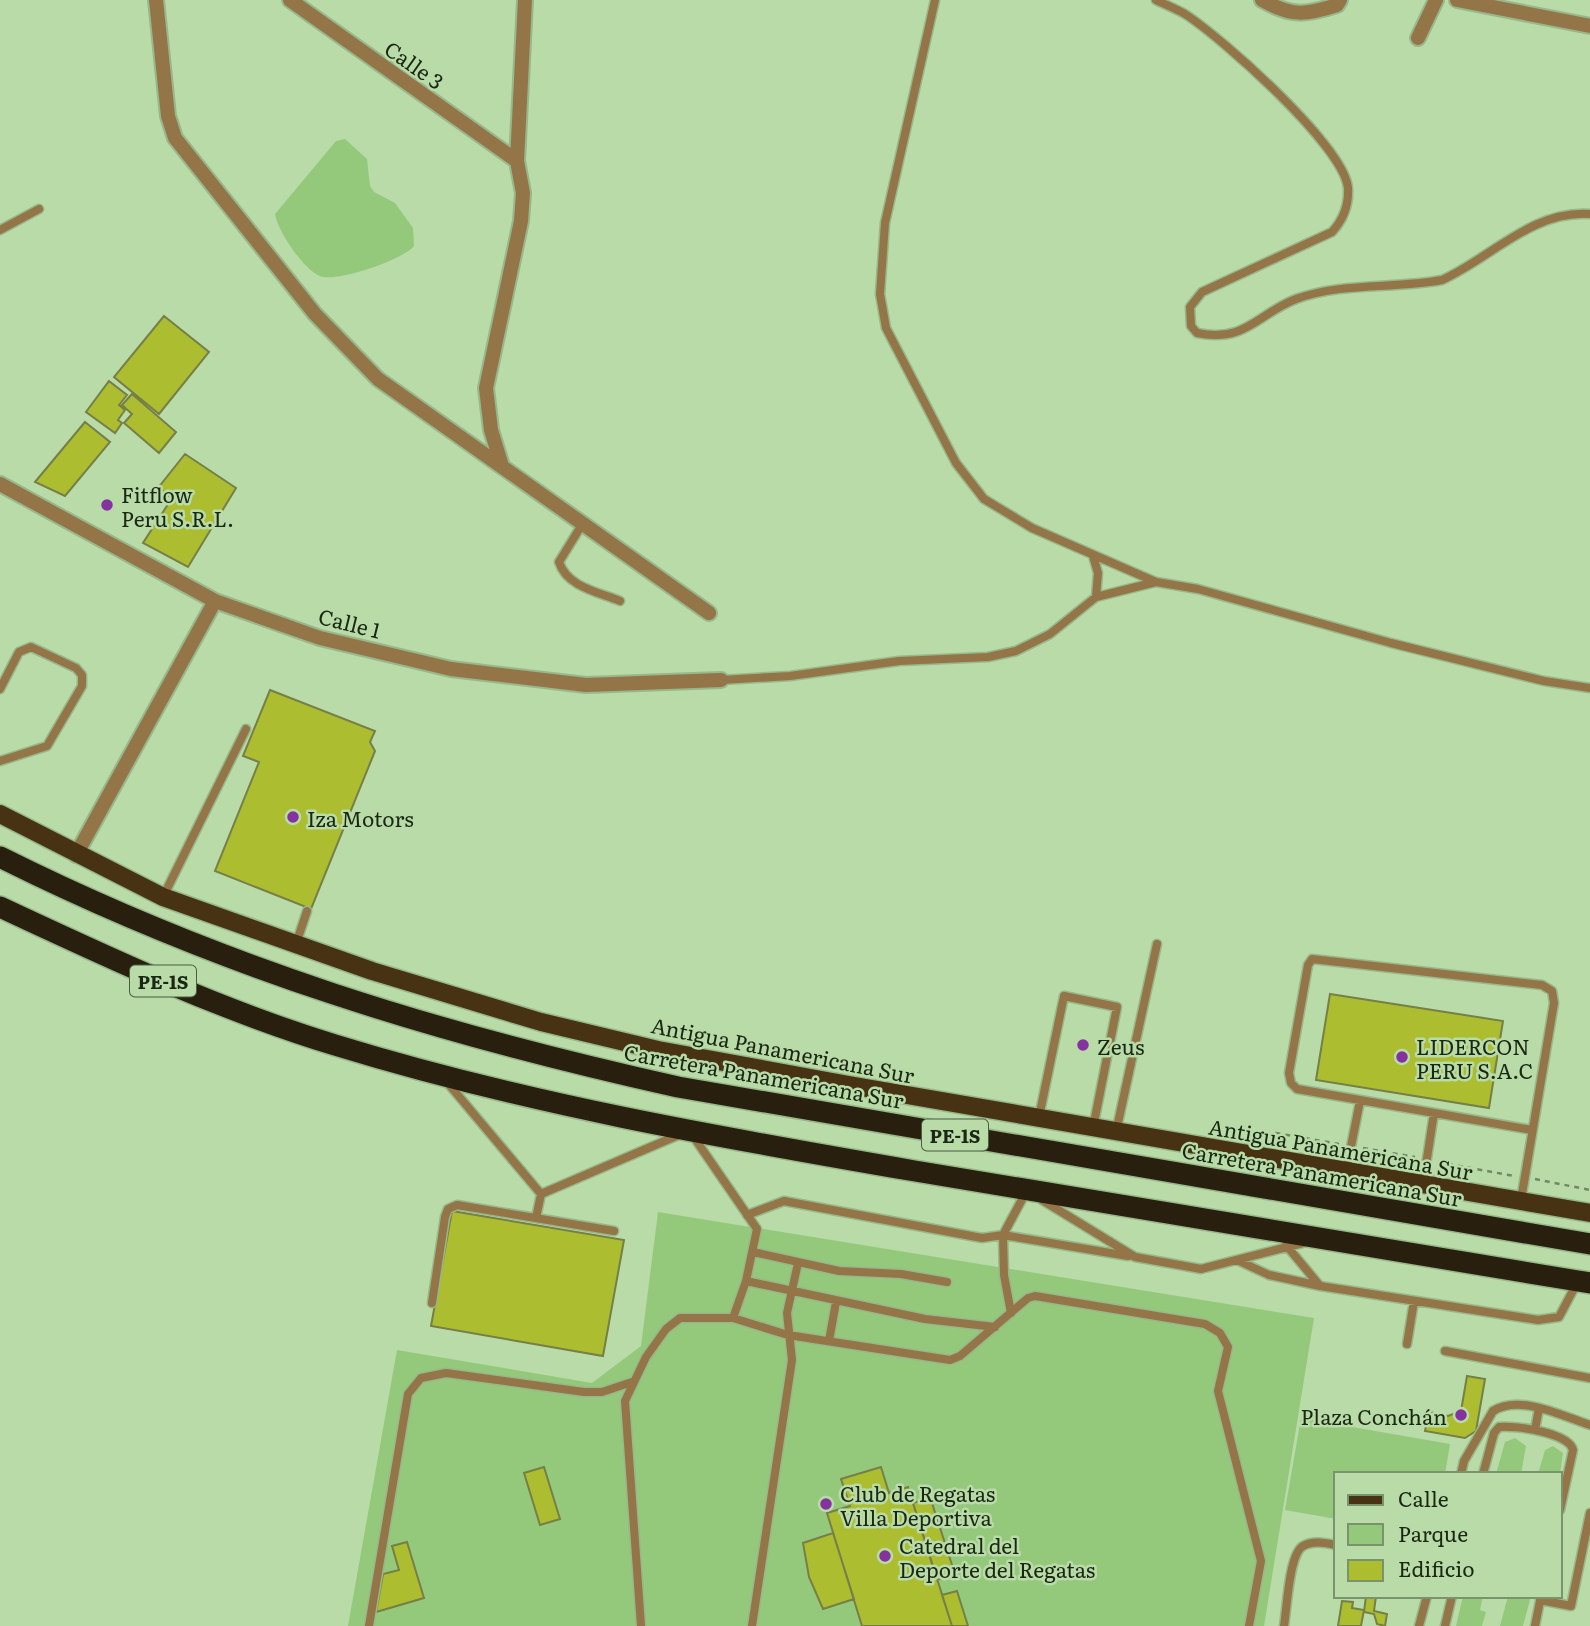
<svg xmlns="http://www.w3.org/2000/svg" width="1590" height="1626" font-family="Literata,serif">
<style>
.green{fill:#94c97c}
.building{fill:#adbd30;stroke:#767f47;stroke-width:2}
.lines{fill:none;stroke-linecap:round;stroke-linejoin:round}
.lane-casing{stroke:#98b78a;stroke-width:11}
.street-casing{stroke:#98b78a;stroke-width:18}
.primary-casing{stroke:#98b78a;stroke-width:21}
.highway-casing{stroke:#98b78a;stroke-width:24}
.path{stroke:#708964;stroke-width:2.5;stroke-dasharray:5 5;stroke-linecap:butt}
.lane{stroke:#937548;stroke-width:8}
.street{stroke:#937548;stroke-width:14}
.primary{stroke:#473314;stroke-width:18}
.highway{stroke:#291f0e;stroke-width:21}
.poi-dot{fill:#8532a1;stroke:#b8dba8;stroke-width:2.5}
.labels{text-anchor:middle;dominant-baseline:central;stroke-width:5;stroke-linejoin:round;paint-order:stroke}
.shield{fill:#b8dba8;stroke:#495d40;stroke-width:2}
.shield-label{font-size:19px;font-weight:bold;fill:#1a2713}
.street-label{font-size:21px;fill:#1a2713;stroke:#b8dba8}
.poi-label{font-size:21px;fill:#1a2713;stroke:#b8dba8;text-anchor:start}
</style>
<rect width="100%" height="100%" fill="#b8dba8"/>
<!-- green -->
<path class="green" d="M345,139l22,20 3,27 4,6 21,11 18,25 1,18c-12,14 -71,34 -91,31 -17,-3 -46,-47 -48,-63l61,-73z
M658,1212l656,106 -50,308h-916l49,-276 195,33 49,-37z
M1301,1418l149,26 -5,30h-109v45l-51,-9z
M1515,1438l11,8 -5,28h-25l9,-32z
M1553,1446l10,7 -3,21h-22l7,-24z
M1463,1596h20l-3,14 6,2 -4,14h-26z
M1508,1596h23l-8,30h-23z"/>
<!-- building -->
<path class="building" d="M164,316l45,36 -50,62 -45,-37z
M109,381l18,14 -8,10 6,5 -7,10 4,3 -7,10 -29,-21z
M132,394l44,38 -17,21 -35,-30 8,-9 -10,-9z
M85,422l25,20 -45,54 -30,-14z
M185,454l51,34 -48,79 -45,-24 29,-45 -14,-10z
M270,690l105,41 -5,11 5,9 -64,158 -96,-38 44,-109 -16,-6z
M1330,994l173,27 -14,87 -173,-28z
M452,1211l172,29 -21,116 -172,-30z
M1467,1376l18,3 -9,52 -11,7 -40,-7 4,-19 19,4 13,-5z
M544,1467l16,52 -20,6 -16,-52z
M881,1467l8,26 19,-6 44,139h-90l-35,-113 23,-7 -9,-27z
M930,1497l25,77 -18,6 -24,-77z
M833,1533l21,66 -31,10 -14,-32 -6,-34z
M407,1542l17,56 -48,14 7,-38 16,-4 -7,-24z
M957,1591l11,35h-16l-10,-31z
M1366,1596h10l-2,15 13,3 -2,12 -8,-2 -3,-10 -10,-2z
M1342,1601l11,1 -1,6 12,2 -3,16h-23z"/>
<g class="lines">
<!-- lane casing -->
<g class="lane-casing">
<path id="lane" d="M935,0l-50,223 -5,71 6,34 70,135 28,36 48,29 124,54
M1156,0c10,5 20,9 29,14 37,24 159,132 163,174 1,17 -5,32 -16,44l-130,60 -12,15 1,19 6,7c49,10 60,-19 99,-34 46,-17 98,-10 146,-19 49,-22 90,-70 148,-66
M0,230l39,-21
M583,523l-24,39c8,25 39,30 61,39
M1093,556l5,17 -2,24
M721,680l69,-4 109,-15 89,-4 28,-6 34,-17 46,-37 60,-15 42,7 193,54 153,38 46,7
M0,689l19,-37 12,-5 45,21 6,7v11l-35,60 -47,15
M163,897l83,-168
M296,944l11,-33
M446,1081l95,113 140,-60
M1039,1117l25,-121 53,11 -24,121
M1116,1132l41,-188
M1346,1172l14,-71
M1423,1184l11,-71
M1042,1200l93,57 66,12 102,-26
M1521,1200l33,-197 -2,-12 -10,-6 -230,-26 -4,6 -19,108 2,10 6,6 235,41
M747,1215l37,-14 198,37 21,-3 23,-43
M536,1218l5,-24
M1286,1245l34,41 218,34 21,-3 18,-34
M753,1252l86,19 62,3 46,8
M1237,1260l32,15 51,11
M746,1281l179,38 70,8
M432,1303l13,-86 3,-8 9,-4 157,26
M1011,1313l-7,-38 -1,-40 125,21
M733,1318l55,17 162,25 10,-4 68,-58 7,-2 170,28 15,9 8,14 -10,44 43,170 -12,65
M829,1341l7,-39
M1407,1344l7,-43
M1445,1351l145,27
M1535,1430l4,-22
M1461,1474l3,-13 29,-50c27,-17 69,5 97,14
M1483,1474l11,-41 5,-6c17,-2 70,6 74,23l-13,60
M1540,1600l31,6 19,-93
M369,1626l39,-232 13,-16 25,-5 138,19h18l30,-10
M641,1626l-16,-225 21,-44 20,-28 14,-11h53l13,-37 11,-52 -64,-93
M752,1626l40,-266 -5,-47 11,-50
M1284,1626c3,-18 5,-72 19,-80 10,-6 23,-3 33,-1
M1419,1626l8,-30
M1445,1626l7,-30
M1535,1626l6,-30"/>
</g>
<!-- street casing -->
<g class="street-casing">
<path id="street" d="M156,0l12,116 7,22 140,176 63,65 331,234
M290,0l227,161
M1262,0c30,17 44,15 75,5l3,-5
M1457,0l133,26
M1418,38l18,-38
M502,466l-11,-36 -5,-42 35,-167 2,-28 -6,-32 8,-161
M0,484l215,117 105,37 131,31 135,16 135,-5
M76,855l139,-254"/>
</g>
<!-- primary casing -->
<g class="primary-casing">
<path id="primary" d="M0,814l163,83 209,74 169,51 117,28 191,35 741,128"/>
</g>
<!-- highway casing -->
<g class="highway-casing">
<path id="highway" d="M0,857c220,110 439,177 678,230l912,157
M0,907c109,51 220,103 335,138 192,59 383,92 580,126 225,39 450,76 675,112"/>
</g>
<!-- path -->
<path class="path" d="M1256,1138l20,-5 63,11
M1363,1148l52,9
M1438,1162l76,14
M1535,1179l55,11"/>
<!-- lane -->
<use href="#lane" class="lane"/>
<!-- street -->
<use href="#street" class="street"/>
<!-- primary -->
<use href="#primary" class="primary"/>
<!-- highway -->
<use href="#highway" class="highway"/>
</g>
<!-- markers -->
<g class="poi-dot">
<circle cx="107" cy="505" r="7"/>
<circle cx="293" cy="817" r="7"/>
<circle cx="1083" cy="1045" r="7"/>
<circle cx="1402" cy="1057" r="7"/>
<circle cx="1461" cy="1415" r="7"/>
<circle cx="826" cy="1504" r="7"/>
<circle cx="885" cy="1556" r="7"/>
</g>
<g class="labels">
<!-- shield labels -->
<g class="shield">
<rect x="130" y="965.5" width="66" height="31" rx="5"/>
<rect x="922" y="1119.5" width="66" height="31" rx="5"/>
</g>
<g class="shield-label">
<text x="163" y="981">PE-1S</text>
<text x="955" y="1135">PE-1S</text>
</g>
<!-- street labels -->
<g class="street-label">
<text transform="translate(415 64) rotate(35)">Calle 3</text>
<text transform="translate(350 622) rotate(14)">Calle 1</text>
<text transform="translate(783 1049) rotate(11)">Antigua Panamericana Sur</text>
<text transform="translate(764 1075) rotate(10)">Carretera Panamericana Sur</text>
<text transform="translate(1341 1148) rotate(10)">Antigua Panamericana Sur</text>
<text transform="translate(1322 1173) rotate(10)">Carretera Panamericana Sur</text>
</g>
<!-- poi labels -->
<g class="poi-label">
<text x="121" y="493">Fitflow<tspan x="121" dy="24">Peru S.R.L.</tspan></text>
<text x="307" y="817">Iza Motors</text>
<text x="1097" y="1045">Zeus</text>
<text x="1416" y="1045">LIDERCON<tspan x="1416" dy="24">PERU S.A.C</tspan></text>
<text x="1447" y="1415" text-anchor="end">Plaza Conchán</text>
<text x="840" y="1492">Club de Regatas<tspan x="840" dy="24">Villa Deportiva</tspan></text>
<text x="899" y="1544">Catedral del<tspan x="899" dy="24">Deporte del Regatas</tspan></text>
</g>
</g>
<!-- legend -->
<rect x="1334" y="1472" width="228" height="126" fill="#b8dba8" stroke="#79936c" stroke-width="2"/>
<rect x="1348" y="1495" width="35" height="10" fill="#473314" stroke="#79936c" stroke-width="2"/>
<text x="1398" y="1507" font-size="21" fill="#1a2713">Calle</text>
<rect x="1348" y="1524" width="35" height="21" fill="#94c97c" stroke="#79936c" stroke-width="2"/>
<text x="1398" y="1542" font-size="21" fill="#1a2713">Parque</text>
<rect x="1348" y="1560" width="35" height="21" fill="#adbd30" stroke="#79936c" stroke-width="2"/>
<text x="1398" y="1577" font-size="21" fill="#1a2713">Edificio</text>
</svg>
